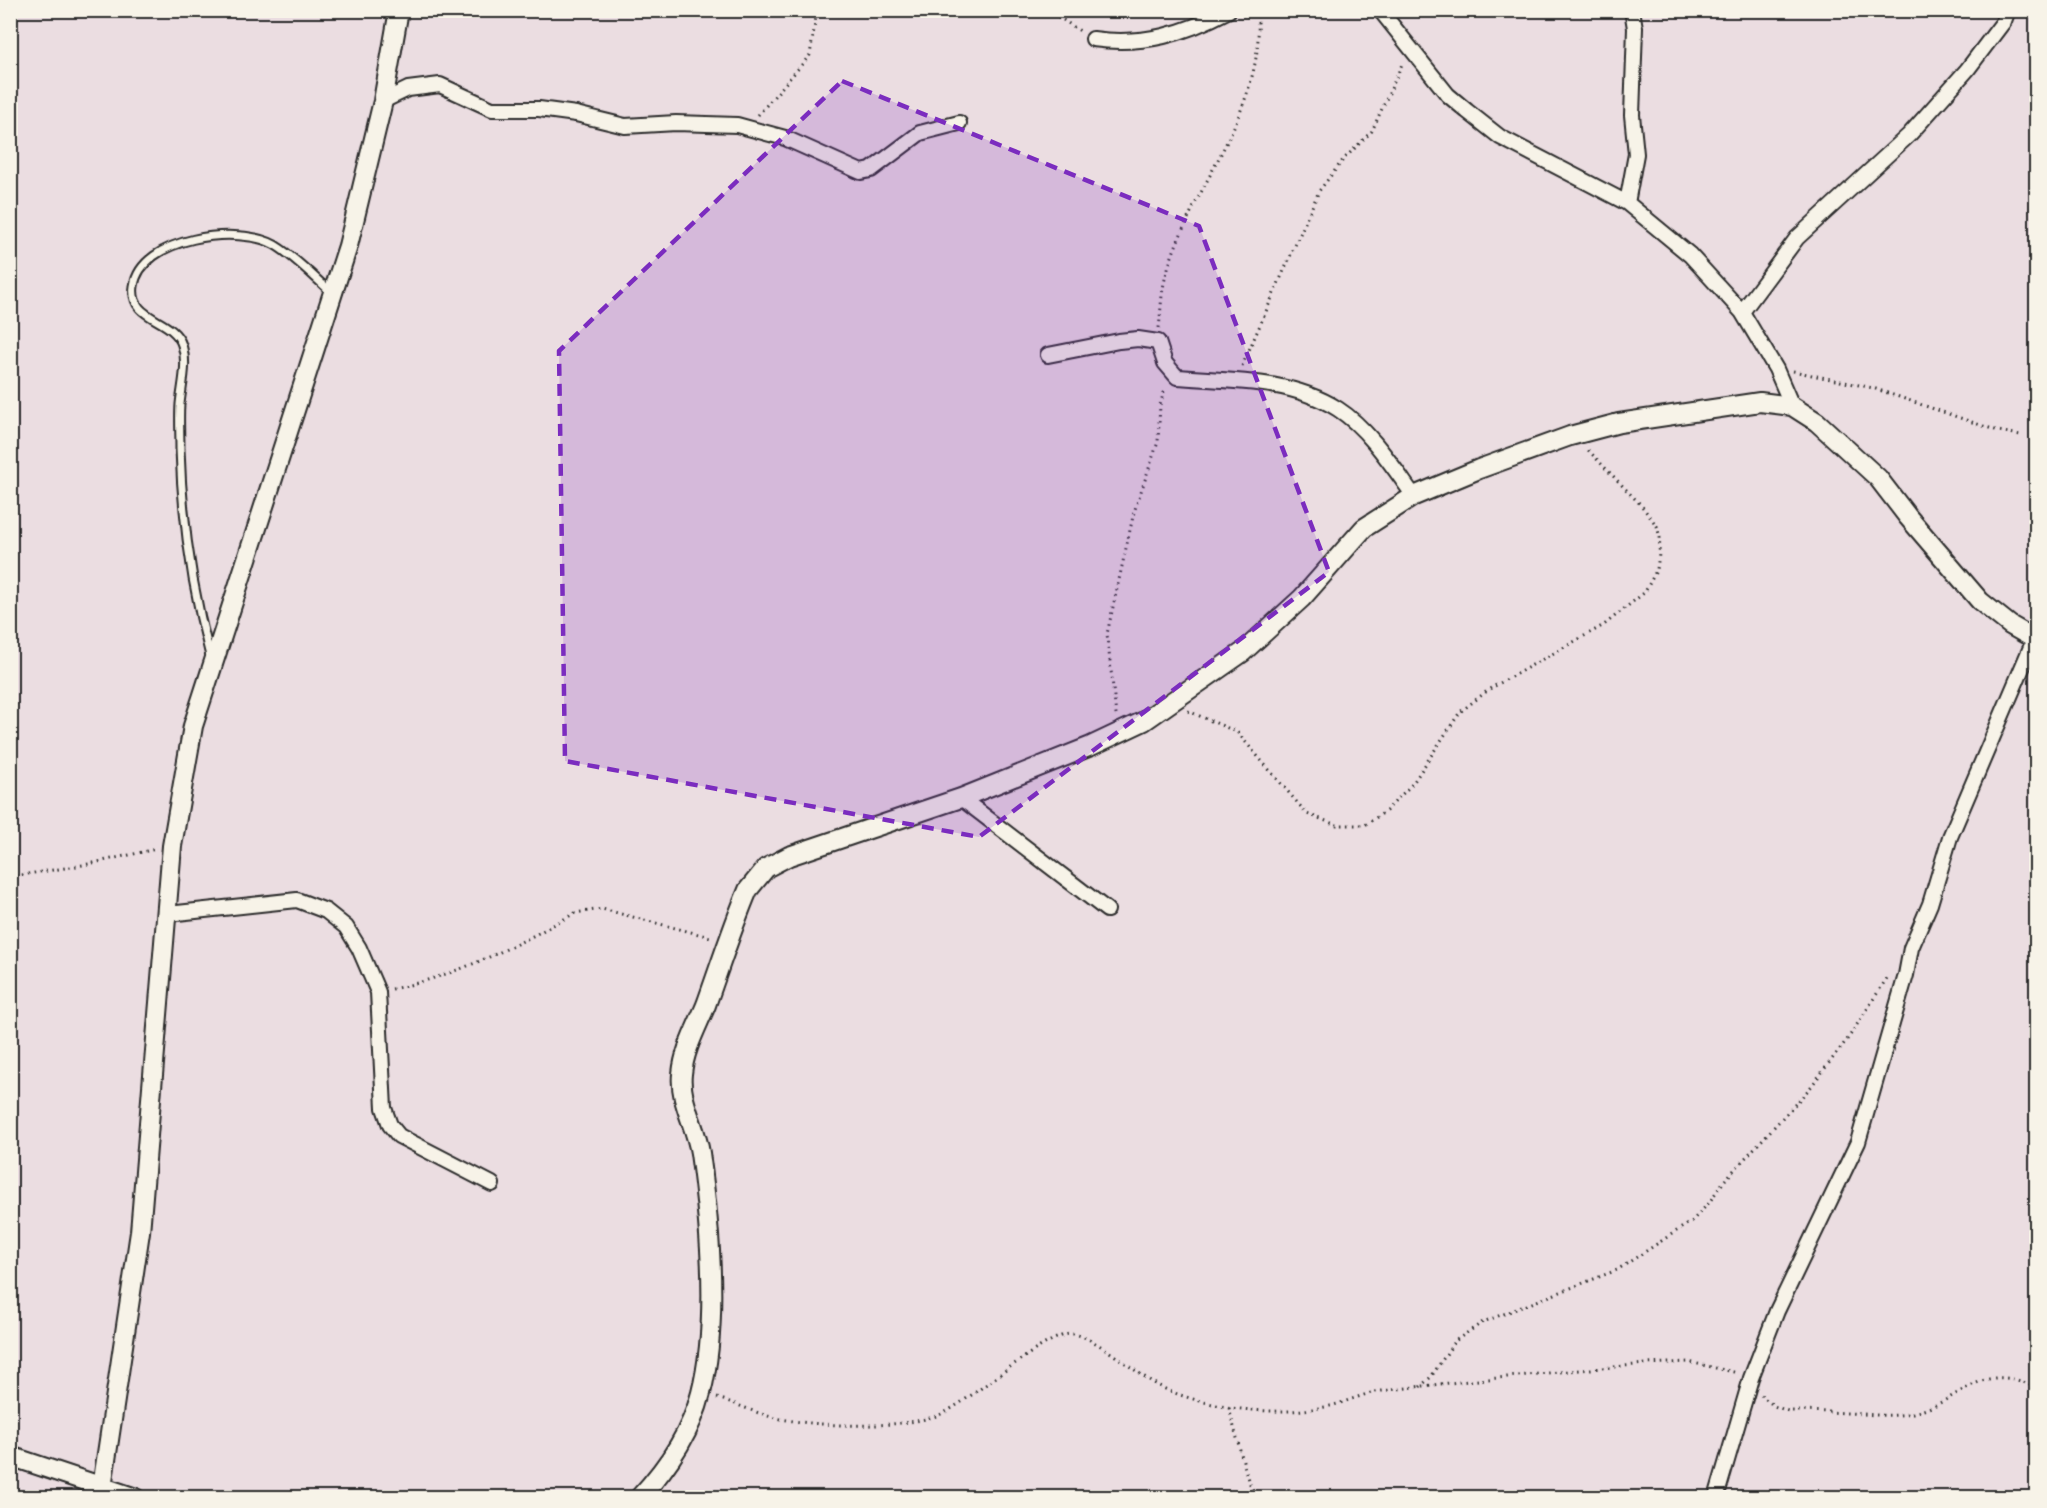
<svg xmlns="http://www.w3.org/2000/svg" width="2047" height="1508" font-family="Kalam,sans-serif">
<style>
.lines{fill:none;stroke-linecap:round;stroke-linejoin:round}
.service-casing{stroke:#2b2b2b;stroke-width:11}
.minor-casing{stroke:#2b2b2b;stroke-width:18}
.tertiary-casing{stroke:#2b2b2b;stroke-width:22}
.path{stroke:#2b2b2b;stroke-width:3;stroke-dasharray:1.5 4.5;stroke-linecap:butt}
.service{stroke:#f7f3e8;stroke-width:7}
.minor{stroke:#f7f3e8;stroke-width:14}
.tertiary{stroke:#f7f3e8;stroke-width:18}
.marked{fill:#7b2cbf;fill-opacity:0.2;stroke:#7b2cbf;stroke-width:4.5;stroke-dasharray:12 8;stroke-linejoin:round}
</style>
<rect width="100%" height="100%" fill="#ebdde1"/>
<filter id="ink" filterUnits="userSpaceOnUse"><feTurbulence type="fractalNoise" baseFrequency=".0167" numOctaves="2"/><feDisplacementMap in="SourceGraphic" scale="12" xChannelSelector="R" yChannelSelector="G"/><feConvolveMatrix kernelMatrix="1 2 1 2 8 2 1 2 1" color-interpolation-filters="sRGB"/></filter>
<g filter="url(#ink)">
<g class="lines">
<!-- service casing -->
<g class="service-casing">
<path id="service" d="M210,656c-18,-68 -28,-136 -30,-207 0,-15 -1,-31 0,-45 2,-20 8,-40 2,-59 -9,-28 -53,-24 -48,-59 7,-49 105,-62 141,-41 20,12 38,31 56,47"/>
</g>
<!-- minor casing -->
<g class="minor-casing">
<path id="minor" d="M1380,10l68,85 19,16 33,26 127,66 63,52 52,57 34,57 16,37
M1093,39c51,7 91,-5 136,-29
M383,101l25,-12 32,-4 52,24h47l37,5 49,12 51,-3 61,2 48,13 76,34 10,-2 49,-37 39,-10
M1627,203l9,-49 -4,-39 3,-87 -3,-18
M1742,312l55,-74 112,-103 58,-65 37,-49 4,-11
M1048,355l71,-14 19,-2 20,3 7,21 12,14c53,4 114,2 161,32 31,20 55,58 76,87
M961,798l146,112
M168,914l129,-14 29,11 20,16 13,21 19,44 6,116 6,17 9,11 93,48
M1716,1498l35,-120 26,-67 81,-169 48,-167 5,-27 19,-44 20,-67 84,-197"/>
</g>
<!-- tertiary casing -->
<g class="tertiary-casing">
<path id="tertiary" d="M10,1456l126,42
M102,1487l38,-255 32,-386 21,-120 155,-480 35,-145 16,-91
M639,1498c27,-29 52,-65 62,-105 18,-70 9,-169 -1,-240 -4,-27 -21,-52 -18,-79 2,-24 15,-47 24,-69 14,-39 26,-77 42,-115l18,-22 23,-12 172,-58 130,-52 53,-25 99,-69 59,-54 62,-70 50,-32 65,-27 91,-33 49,-13 141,-21 32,4 25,16 61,56 30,39 72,84 30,24 26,15"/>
</g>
<!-- path -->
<path class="path" d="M1048,10l32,21
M758,115l52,-60 7,-45
M1159,328c2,-16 2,-34 6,-49 23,-90 104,-171 92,-269
M1242,366l77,-175 24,-31 29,-29 31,-69
M1793,371l80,17 125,43 23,4
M1188,711l49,21 70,82 30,11h28l21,-14 27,-28 47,-71 31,-24 113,-63 41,-33 12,-23 2,-15 1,-16 -3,-12 -16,-21 -53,-55
M1116,715l-9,-81 27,-122 24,-70 2,-37 5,-17
M10,877l79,-13 67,-15
M392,989c67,-14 124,-43 183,-76l27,-4 108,28
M1420,1387l11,-10 24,-36 28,-19 134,-52 75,-49 16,-17 16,-23 86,-93 39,-51 40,-62
M1761,1395l13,11 14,5c20,0 40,1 60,2 20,1 39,4 60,1 52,-9 71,-57 128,-26
M717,1398c18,5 34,13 51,18 41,11 132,14 171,-1 30,-12 108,-84 134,-81 24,3 64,41 88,53 17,9 52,18 71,21 34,4 64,5 98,-2 17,-4 34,-13 52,-15 87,-11 176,-19 264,-27l43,-2 49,11
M1229,1408l19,72 9,18"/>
<!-- service -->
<use href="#service" class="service"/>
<!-- minor -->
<use href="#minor" class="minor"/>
<!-- tertiary -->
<use href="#tertiary" class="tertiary"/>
</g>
</g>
<!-- marked area -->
<path class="marked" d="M842,81l357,145 130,346 -350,265 -414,-76 -6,-410z"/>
<!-- margin -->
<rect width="2047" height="1508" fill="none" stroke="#f7f3e8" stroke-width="36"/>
<rect x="18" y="18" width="2011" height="1472" fill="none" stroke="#2b2b2b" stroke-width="2" filter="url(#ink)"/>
</svg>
